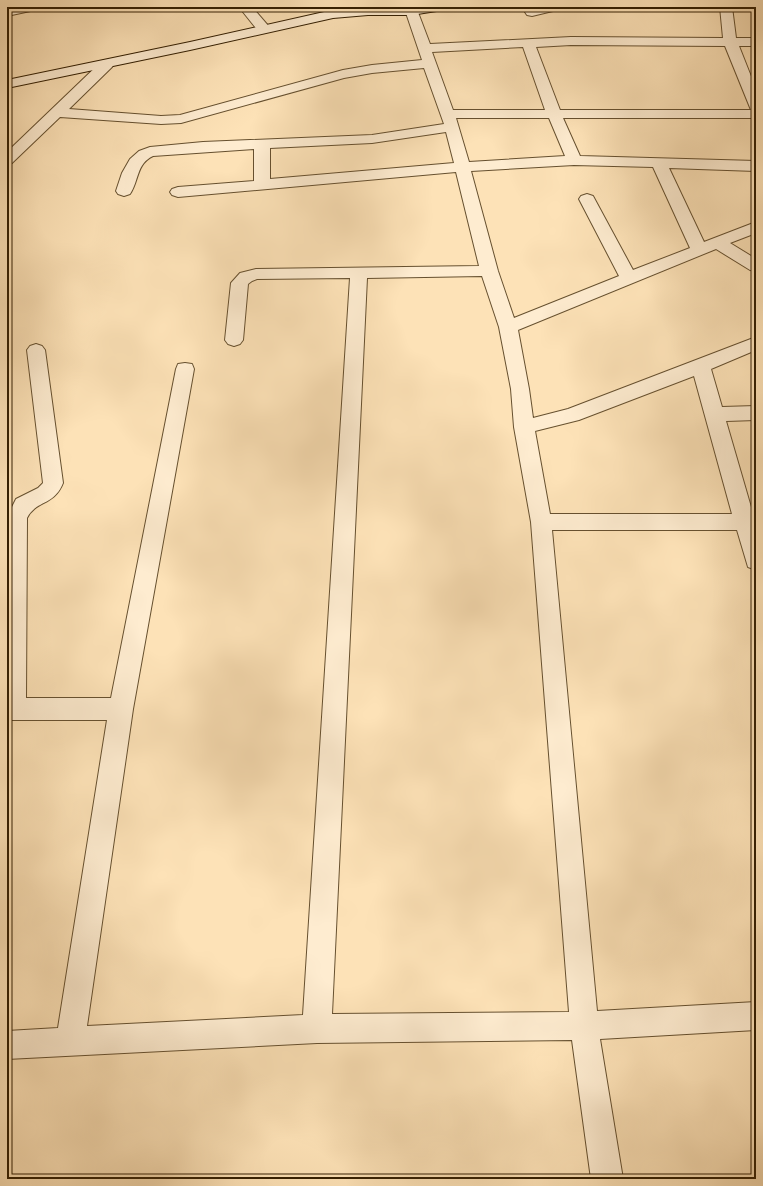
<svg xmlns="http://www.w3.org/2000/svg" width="763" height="1186" font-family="'Libre Bodoni',serif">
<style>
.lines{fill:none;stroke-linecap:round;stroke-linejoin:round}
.street-casing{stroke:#66502f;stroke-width:2}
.secondary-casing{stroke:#341f02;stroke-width:2}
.street{fill:#feecd0;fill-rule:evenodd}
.secondary{fill:#feecd0;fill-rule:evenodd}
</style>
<rect width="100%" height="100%" fill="#fde2b7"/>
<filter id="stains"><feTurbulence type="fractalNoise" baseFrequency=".005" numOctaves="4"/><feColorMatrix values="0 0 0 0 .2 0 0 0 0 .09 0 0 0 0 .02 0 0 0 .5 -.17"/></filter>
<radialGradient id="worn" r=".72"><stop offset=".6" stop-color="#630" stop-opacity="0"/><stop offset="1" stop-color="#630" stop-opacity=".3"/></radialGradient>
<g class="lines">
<!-- street casing -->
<g class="street-casing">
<path id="street" d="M12,7h24l-1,3 -28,6v-8z
M239,7h13l19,22 -2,3h-10z
M404,7h12l14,37 141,-7 152,1 -3,-31h12l4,31h20v8h-17l17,43v29h-193l17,38 176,5v10l-87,-3 35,74 52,-20v11l-26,10 26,16v12l-6,-1 -34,-21 -198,81 11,59 4,29 35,-9 188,-72v13l-45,19 11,38 34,-1v14l-30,1 27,93h3v56l-8,-3 -11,-37h-185l45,481 159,-9v28l-156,9 23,140h-32l-19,-139 -255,3 -310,16v-28l51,-3 49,-308h-100v-203l9,-18 22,-11 5,-5 -16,-133 3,-4 6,-2 6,2 3,4 18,133c-9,23 -27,17 -36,35l-1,180h85l65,-329 2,-5 7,-1 7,1 2,5 -61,340 -46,317 216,-11 47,-737 -93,1 -5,2 -4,3 -5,56 -3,4 -6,2 -6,-2 -3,-4 6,-57 9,-10 16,-4 223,-3 -23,-94 -278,25 -6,-2 -2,-3 2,-3 6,-2 76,-6v-32l-101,7c-17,8 -14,25 -23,38l-6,2 -6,-2 -2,-3 6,-18 8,-14 9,-8 11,-4 53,-5 169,-7 72,-11 -20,-56 -52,5 -28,5 -163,45 -20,1 -101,-7 -48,46 -5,2v-13l95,-91 5,-1 5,1 2,3 -2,3 -43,42 92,7 19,-1 163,-45 29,-5 50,-5zM571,45l154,1 26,64h-191l-24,-63zM523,47l22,63h-92l-21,-58zM456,118h93l16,38 -96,6zM446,132l8,31 -184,16v-31l102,-5zM574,165l79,2 37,81 -57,22 -40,-74 -6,-2 -6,2 -2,3 40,77 -105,42 -16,-47 -27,-100zM482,276l17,51 12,62 3,38 17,95 38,490 -237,2 35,-736zM694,376l38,138h-182l-15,-83 44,-11z
M536,7h22l-1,3 -25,6 -5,-1 -2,-3 2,-3z"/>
</g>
<!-- secondary casing -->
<g class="secondary-casing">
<path id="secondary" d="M368,7h76l-1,3 -32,5h-43l-35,3 -143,32 -183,38v-8l183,-38 143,-32z"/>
</g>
<!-- street -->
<use href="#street" class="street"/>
<!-- secondary -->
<use href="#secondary" class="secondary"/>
</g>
<!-- margin -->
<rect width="763" height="1186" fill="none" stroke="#fde2b7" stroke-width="24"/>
<rect x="8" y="8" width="747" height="1170" fill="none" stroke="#341f02" stroke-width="2"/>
<rect x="12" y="12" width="739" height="1162" fill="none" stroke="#341f02"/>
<rect width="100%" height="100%" filter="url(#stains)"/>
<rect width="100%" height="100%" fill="url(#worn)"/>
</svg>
